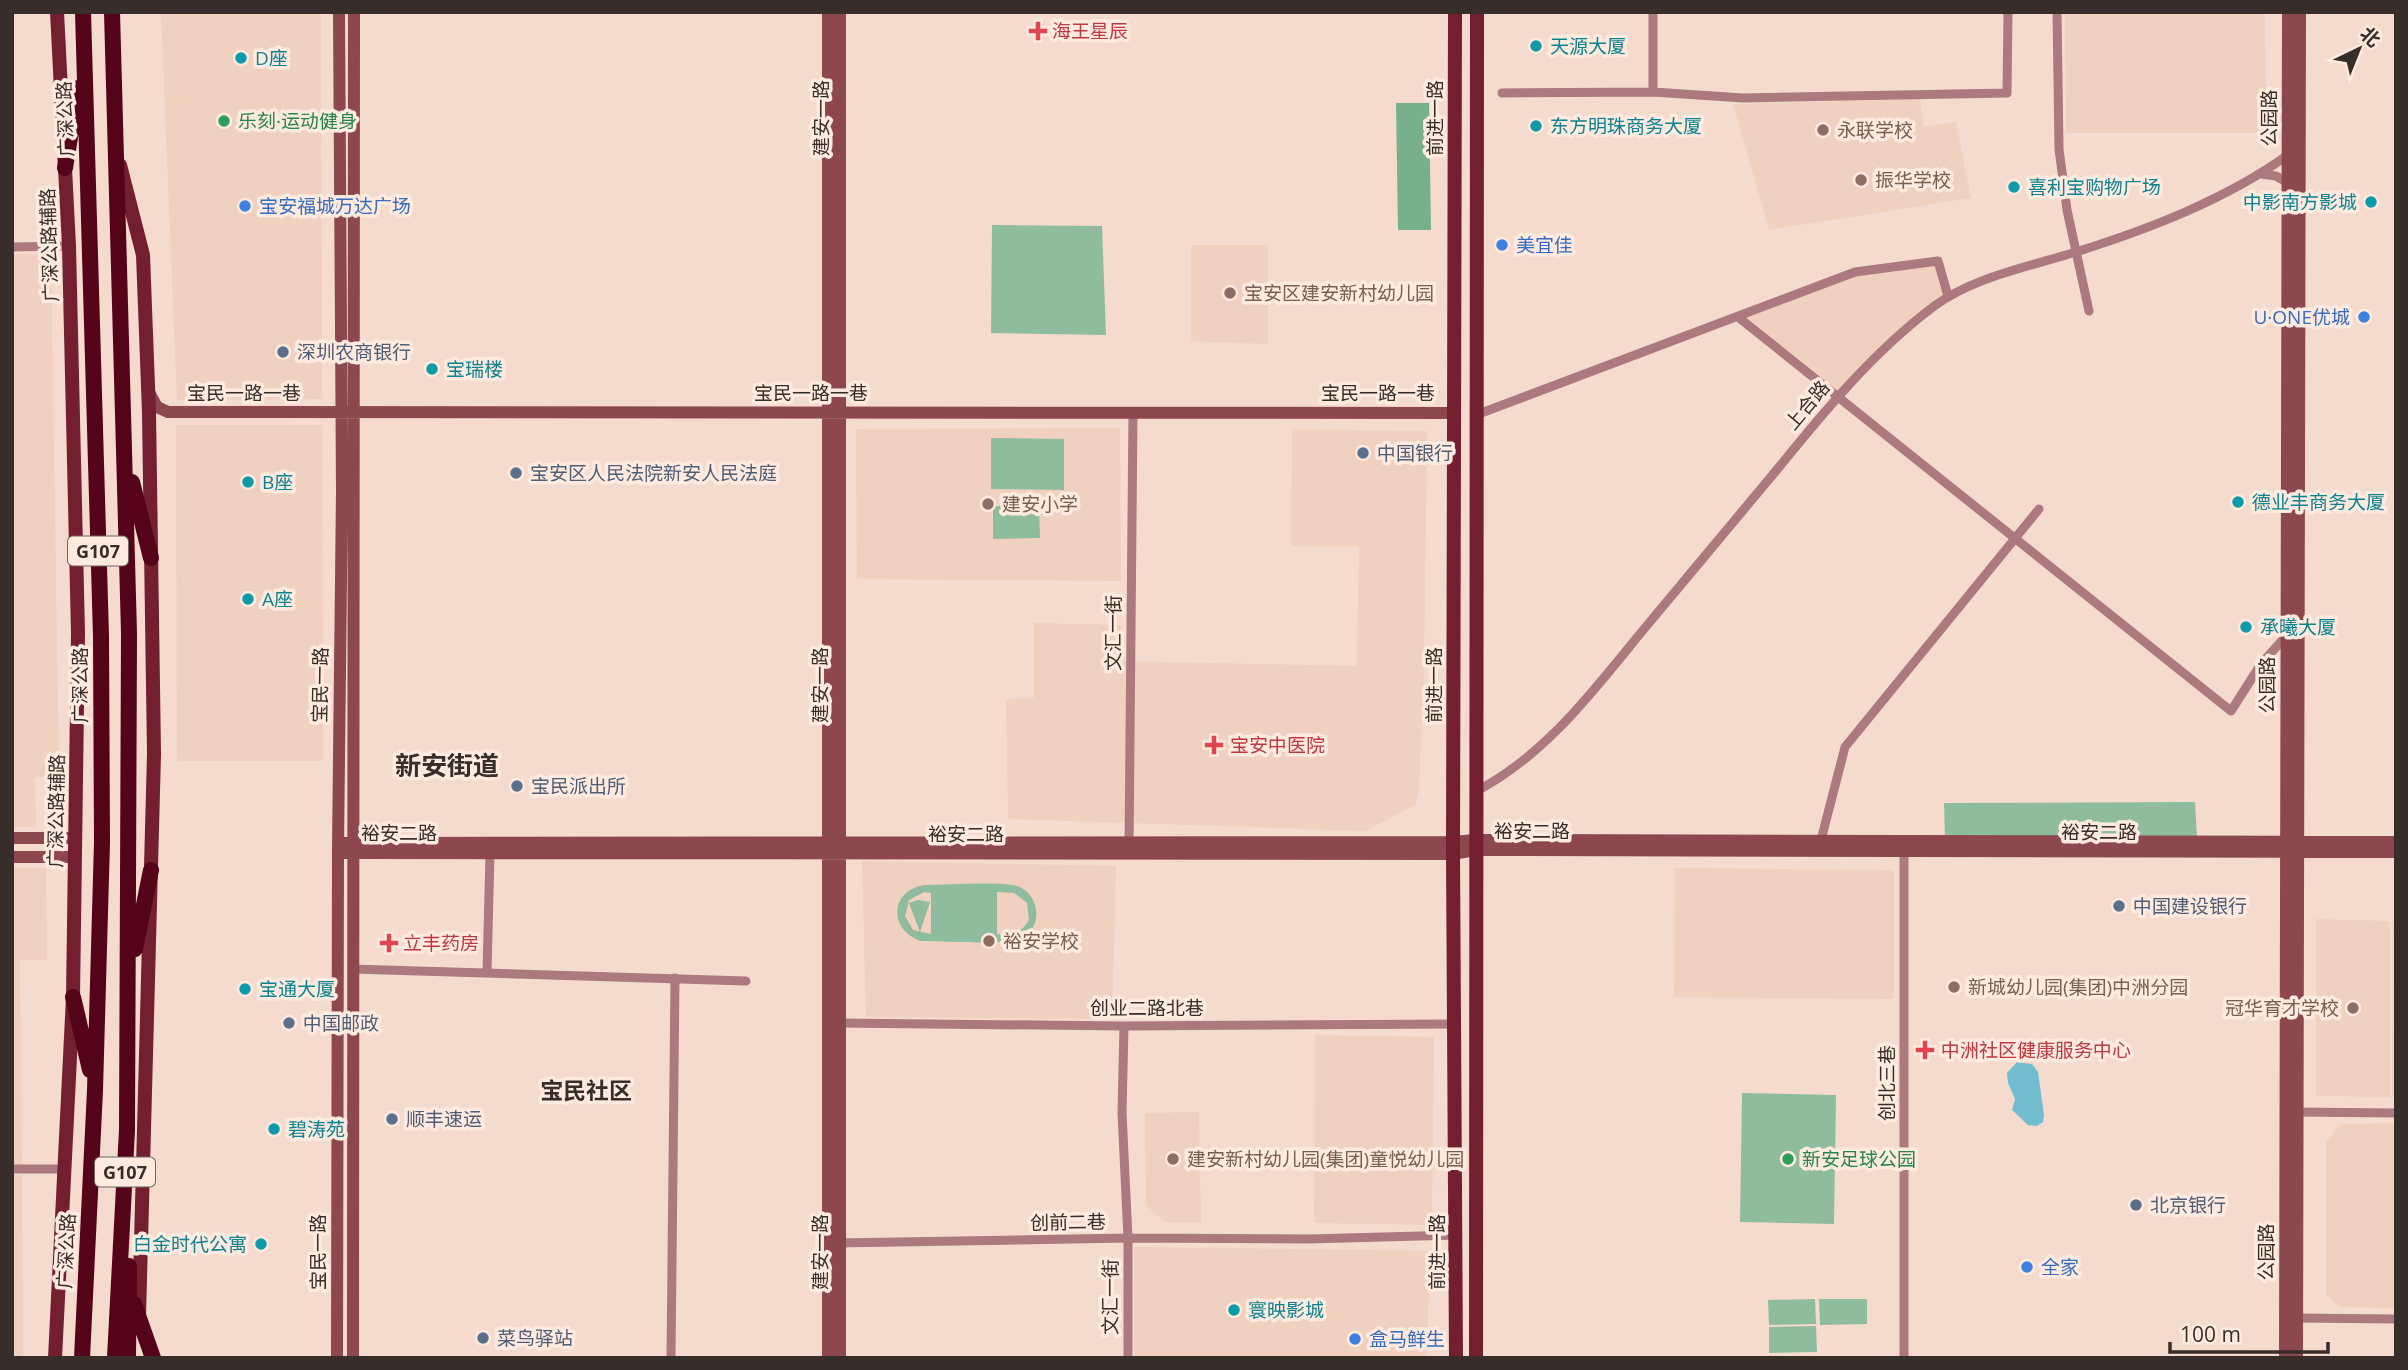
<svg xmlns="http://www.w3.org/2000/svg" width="2408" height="1370" font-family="'Open Sans','Noto Sans SC',sans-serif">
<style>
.built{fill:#f0d0be}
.green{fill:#8fbc9f;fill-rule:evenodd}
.forest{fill:#78af8c}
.water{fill:#72bece}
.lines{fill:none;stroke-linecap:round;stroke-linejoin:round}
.street{stroke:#ab797e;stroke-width:9}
.secondary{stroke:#8c474f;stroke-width:12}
.primary{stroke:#731f2f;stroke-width:14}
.highway{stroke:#540319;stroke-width:16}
.health-dot{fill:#e0444e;stroke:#feeadf;stroke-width:2.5}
.culture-dot{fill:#0f9aa8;stroke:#feeadf;stroke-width:2.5}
.leisure-dot{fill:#2e9e5b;stroke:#feeadf;stroke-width:2.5}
.education-dot{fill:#8d6e63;stroke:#feeadf;stroke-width:2.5}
.shop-dot{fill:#3f7fe0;stroke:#feeadf;stroke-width:2.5}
.service-dot{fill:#5c6f8a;stroke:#feeadf;stroke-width:2.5}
.labels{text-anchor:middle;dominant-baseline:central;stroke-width:7;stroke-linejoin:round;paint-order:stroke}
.shield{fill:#feeadf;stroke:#736660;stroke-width:2}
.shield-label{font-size:18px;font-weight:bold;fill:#372e29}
.health-label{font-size:19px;fill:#be3a42;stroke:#feeadf;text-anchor:start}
.culture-label{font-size:19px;fill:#0d838f;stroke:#feeadf;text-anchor:start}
.street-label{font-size:19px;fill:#372e29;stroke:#feeadf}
.leisure-label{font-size:19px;fill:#27864d;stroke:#feeadf;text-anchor:start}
.education-label{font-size:19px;fill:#785e54;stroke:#feeadf;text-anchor:start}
.shop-label{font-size:19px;fill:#366cbe;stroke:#feeadf;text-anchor:start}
.service-label{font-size:19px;fill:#4e5e75;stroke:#feeadf;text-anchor:start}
.quarter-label{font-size:23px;font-weight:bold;fill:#372e29;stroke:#feeadf}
.district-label{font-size:26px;font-weight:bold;fill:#372e29;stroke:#feeadf}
</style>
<rect width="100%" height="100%" fill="#f4dbce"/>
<!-- built -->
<path class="built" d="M161,12h160l1,387 -145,1z
M2065,12h200l1,121h-200z
M1920,99l4,28 32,-5 15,76 -202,32 -36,-126z
M1191,245h77v99l-77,-3z
M12,254h39l8,522 -24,1 1,50h-24z
M1936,264l9,32 -108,96 -94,-75 112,-42z
M176,425h146l1,336h-146z
M1120,428l1,153 -264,-2 -1,-150z
M1292,429l135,2 -3,237 -5,122 -4,15 -50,26 -357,-12 -2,-120 28,-1v-75l87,2v36l236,5 2,-119 -68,-1z
M862,861l254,5 -4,153 -246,-2z
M12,868h34l1,92h-27l2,205h-10z
M1675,868l219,2v129l-220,-2z
M2316,919l74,2v176l-74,-1z
M2393,921l3,2v174l-4,-1z
M1315,1035l119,2 -2,188 -118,-2z
M1199,1112l2,110h-37l-18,-17 -1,-92z
M2396,1123v185l-56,-1 -14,-12v-153l15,-18z
M12,1175h10l1,183h-11z
M1134,1247l296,4 -3,107h-293z"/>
<!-- green -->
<path class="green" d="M992,225l110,1 4,109 -115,-2z
M991,438l73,1v51l-73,-1z
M993,506h46l1,32 -47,1z
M2195,802l2,35 -252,1 -1,-35z
M924,885c22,0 74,-4 93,1 22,7 27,40 6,51 -15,9 -83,4 -103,4 -32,-12 -30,-50 4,-56zM924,892l7,1v41l-18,-4 -8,-14 4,-16zM997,892l17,1 13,10 2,17c-8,14 -18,15 -32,14z
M918,900l12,2 -10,30 -11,-29z
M1742,1093l94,2 -2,129 -94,-2z
M1815,1299l1,25 -47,1 -1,-25z
M1819,1299h48v25l-47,1z
M1816,1326l1,26 -48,1v-26z"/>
<!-- forest -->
<path class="forest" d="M1396,103h33l2,127h-33z"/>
<!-- water -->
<path class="water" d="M2017,1062l15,2 6,8 6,43 -1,7 -6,4 -9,-1 -16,-15 3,-11 -7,-16 -1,-10z"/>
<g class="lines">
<!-- street -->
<path class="street" d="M1653,12v80
M2057,12l2,137 8,61 22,101
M1502,93l151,-1 90,6 264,-5 1,-81
M2261,174l15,2 12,7
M12,247l57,-1
M1738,317l493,394 30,-47 26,-29
M1476,415l379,-143 83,-11 10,35
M1475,792c69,-36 116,-98 164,-157 45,-54 91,-109 136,-163 48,-59 97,-119 158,-165 40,-30 95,-40 143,-55 73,-23 149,-52 212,-97
M1820,844l25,-97 194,-238
M1129,848l4,-436
M352,969l394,12
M487,972l3,-119
M839,1023l285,3 330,-2
M1124,1026l-2,87 6,125v120
M2295,1112l101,1
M12,1169h53
M837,1243l291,-5 181,1 148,-4
M2294,1318l102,1
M671,1358l4,-380
M1904,1358v-507"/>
<!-- secondary -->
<path class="secondary" d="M828,12v1346
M149,392l8,15 11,5 1286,1
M12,838h62
M338,847l4,6h22l1089,1 22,-4 921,2
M338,847l4,-4 1111,-1 22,-2 921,2
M12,857h62
M337,1358l1,-511 4,-356 -3,-479
M353,1358c-1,-449 2,-897 1,-1346
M840,1358v-1346
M2285,1358l3,-1346
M2297,1358l3,-1346"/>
<!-- primary -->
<path class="primary" d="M1455,12l-2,842 3,504
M120,165l23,90 6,157 5,342 -15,563
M55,1358l18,-361 5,-364 -9,-387 -12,-234
M1476,1358l1,-1346"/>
<!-- highway -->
<path class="highway" d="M112,12l17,621 -2,497 -12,228
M65,168l13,-80
M132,482l19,76
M135,949l16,-79
M73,997l17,73
M134,1304l19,54
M82,1358l13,-268 7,-248 -1,-206 -18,-624
M128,1358l1,-92"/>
</g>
<!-- markers -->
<g class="health-dot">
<path d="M1034.5 20.5h7v7h7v7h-7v7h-7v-7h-7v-7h7z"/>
<path d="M1210.5 734.5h7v7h7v7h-7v7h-7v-7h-7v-7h7z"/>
<path d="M385.5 932.5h7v7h7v7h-7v7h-7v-7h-7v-7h7z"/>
<path d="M1921.5 1039.5h7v7h7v7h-7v7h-7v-7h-7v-7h7z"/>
</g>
<g class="culture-dot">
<circle cx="1536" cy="46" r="7"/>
<circle cx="241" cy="58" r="7"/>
<circle cx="1536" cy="126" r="7"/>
<circle cx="2014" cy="187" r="7"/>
<circle cx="2371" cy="202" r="7"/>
<circle cx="432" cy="369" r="7"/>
<circle cx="248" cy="482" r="7"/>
<circle cx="2238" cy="502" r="7"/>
<circle cx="248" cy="599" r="7"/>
<circle cx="2246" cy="627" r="7"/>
<circle cx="245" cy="989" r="7"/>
<circle cx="274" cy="1129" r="7"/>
<circle cx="261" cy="1244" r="7"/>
<circle cx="1234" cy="1310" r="7"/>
</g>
<g class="leisure-dot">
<circle cx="224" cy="121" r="7"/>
<circle cx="1788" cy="1159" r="7"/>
</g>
<g class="education-dot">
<circle cx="1823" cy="130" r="7"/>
<circle cx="1861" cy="180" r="7"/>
<circle cx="1230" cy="293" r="7"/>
<circle cx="988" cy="504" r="7"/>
<circle cx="989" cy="941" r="7"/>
<circle cx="1954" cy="987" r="7"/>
<circle cx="2353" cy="1008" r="7"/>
<circle cx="1173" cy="1159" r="7"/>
</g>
<g class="shop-dot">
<circle cx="245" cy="206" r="7"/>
<circle cx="1502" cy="245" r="7"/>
<circle cx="2364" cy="317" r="7"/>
<circle cx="2027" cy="1267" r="7"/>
<circle cx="1355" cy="1339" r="7"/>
</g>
<g class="service-dot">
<circle cx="283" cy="352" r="7"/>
<circle cx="1363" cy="453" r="7"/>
<circle cx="516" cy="473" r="7"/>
<circle cx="517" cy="786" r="7"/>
<circle cx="2119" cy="906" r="7"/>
<circle cx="289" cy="1023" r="7"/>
<circle cx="392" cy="1119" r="7"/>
<circle cx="2136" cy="1205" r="7"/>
<circle cx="483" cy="1338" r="7"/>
</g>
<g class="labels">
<!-- shield labels -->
<g class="shield">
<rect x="68" y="536.5" width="60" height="29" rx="5"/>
<rect x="95" y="1157.5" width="60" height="29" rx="5"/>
</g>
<g class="shield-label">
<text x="98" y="551">G107</text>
<text x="125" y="1172">G107</text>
</g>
<!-- health labels -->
<g class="health-label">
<text x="1052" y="31">海王星辰</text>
<text x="1230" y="745">宝安中医院</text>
<text x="403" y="943">立丰药房</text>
<text x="1941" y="1050">中洲社区健康服务中心</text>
</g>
<!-- culture labels -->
<g class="culture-label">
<text x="1550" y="46">天源大厦</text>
<text x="255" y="58">D座</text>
<text x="1550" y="126">东方明珠商务大厦</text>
<text x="2028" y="187">喜利宝购物广场</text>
<text x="2357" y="202" text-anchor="end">中影南方影城</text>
<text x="446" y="369">宝瑞楼</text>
<text x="262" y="482">B座</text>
<text x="2252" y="502">德业丰商务大厦</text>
<text x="262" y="599">A座</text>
<text x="2260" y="627">承曦大厦</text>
<text x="259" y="989">宝通大厦</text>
<text x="288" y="1129">碧涛苑</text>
<text x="247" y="1244" text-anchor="end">白金时代公寓</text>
<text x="1248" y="1310">寰映影城</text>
</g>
<!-- street labels -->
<g class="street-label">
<text transform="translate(821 118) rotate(-90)">建安一路</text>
<text transform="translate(1435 118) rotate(-90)">前进一路</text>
<text transform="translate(2269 118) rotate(-90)">公园路</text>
<text transform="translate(65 119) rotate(-92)">广深公路</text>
<text transform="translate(49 245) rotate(-92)">广深公路辅路</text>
<text x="244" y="393">宝民一路一巷</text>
<text x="811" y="393">宝民一路一巷</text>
<text x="1378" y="393">宝民一路一巷</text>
<text transform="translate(1807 405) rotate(-50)">上合路</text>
<text transform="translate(1113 633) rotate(-90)">文汇一街</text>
<text transform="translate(80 685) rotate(-90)">广深公路</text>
<text transform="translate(320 685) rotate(-89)">宝民一路</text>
<text transform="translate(820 685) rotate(-90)">建安一路</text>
<text transform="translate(1434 685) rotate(-90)">前进一路</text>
<text transform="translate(2267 685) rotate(-90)">公园路</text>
<text transform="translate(56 811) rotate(-89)">广深公路辅路</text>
<text x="1532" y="831">裕安二路</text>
<text x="2099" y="832">裕安二路</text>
<text x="399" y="833">裕安二路</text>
<text x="966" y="834">裕安二路</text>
<text x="1147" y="1008">创业二路北巷</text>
<text transform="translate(1887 1083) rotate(-90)">创北三巷</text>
<text transform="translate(1068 1222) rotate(-1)">创前二巷</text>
<text transform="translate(66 1251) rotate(-87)">广深公路</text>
<text transform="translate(318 1252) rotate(-90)">宝民一路</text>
<text transform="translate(820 1252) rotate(-90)">建安一路</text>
<text transform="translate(1437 1252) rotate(-90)">前进一路</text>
<text transform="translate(2266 1252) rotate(-90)">公园路</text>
<text transform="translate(1110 1297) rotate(-90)">文汇一街</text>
</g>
<!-- leisure labels -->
<g class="leisure-label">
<text x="238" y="121">乐刻·运动健身</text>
<text x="1802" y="1159">新安足球公园</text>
</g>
<!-- education labels -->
<g class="education-label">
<text x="1837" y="130">永联学校</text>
<text x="1875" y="180">振华学校</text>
<text x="1244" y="293">宝安区建安新村幼儿园</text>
<text x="1002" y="504">建安小学</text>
<text x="1003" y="941">裕安学校</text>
<text x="1968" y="987">新城幼儿园(集团)中洲分园</text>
<text x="2339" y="1008" text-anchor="end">冠华育才学校</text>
<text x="1187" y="1159">建安新村幼儿园(集团)童悦幼儿园</text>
</g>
<!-- shop labels -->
<g class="shop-label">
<text x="259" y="206">宝安福城万达广场</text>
<text x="1516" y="245">美宜佳</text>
<text x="2350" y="317" text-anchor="end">U·ONE优城</text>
<text x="2041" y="1267">全家</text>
<text x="1369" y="1339">盒马鲜生</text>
</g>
<!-- service labels -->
<g class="service-label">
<text x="297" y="352">深圳农商银行</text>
<text x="1377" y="453">中国银行</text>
<text x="530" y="473">宝安区人民法院新安人民法庭</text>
<text x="531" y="786">宝民派出所</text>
<text x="2133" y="906">中国建设银行</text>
<text x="303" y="1023">中国邮政</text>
<text x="406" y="1119">顺丰速运</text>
<text x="2150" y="1205">北京银行</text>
<text x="497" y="1338">菜鸟驿站</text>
</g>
<!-- quarter labels -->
<g class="quarter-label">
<text x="586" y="1090">宝民社区</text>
</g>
<!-- district labels -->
<g class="district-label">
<text x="447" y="765">新安街道</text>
</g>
</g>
<!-- border -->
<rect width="2408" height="1370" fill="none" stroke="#372e29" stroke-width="28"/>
<!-- north arrow -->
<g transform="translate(2359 49) rotate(43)" stroke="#feeadf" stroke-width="5" paint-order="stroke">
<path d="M0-5L12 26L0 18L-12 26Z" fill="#372e29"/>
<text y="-10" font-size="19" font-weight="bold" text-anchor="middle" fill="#372e29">北</text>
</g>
<!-- scale -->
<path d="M2170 1342v10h158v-10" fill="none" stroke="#372e29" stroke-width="3.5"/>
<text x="2180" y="1342" font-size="21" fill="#372e29" stroke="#feeadf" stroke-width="5" paint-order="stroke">100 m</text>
</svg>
